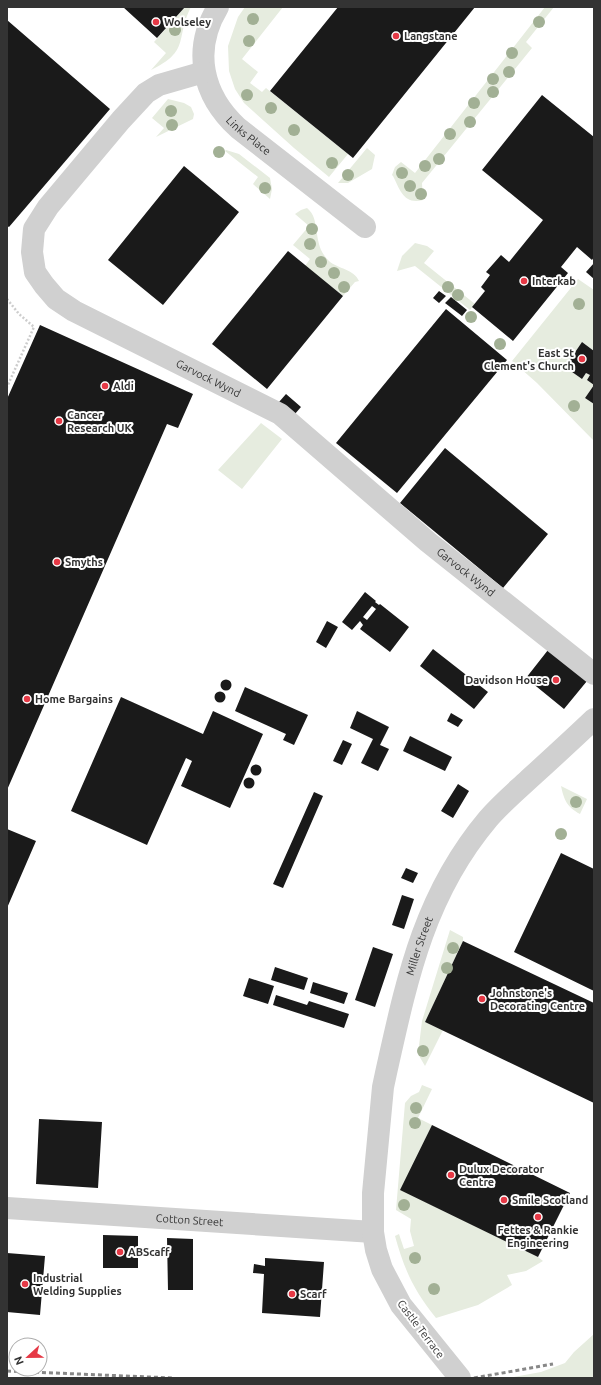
<svg xmlns="http://www.w3.org/2000/svg" width="601" height="1385" font-family="Ubuntu,sans-serif">
<style>
.green{fill:#e6ecdf}
.building{fill:#1a1a1a;fill-rule:evenodd}
.lines{fill:none;stroke-linecap:round;stroke-linejoin:round}
.path{stroke:#cdcdcd;stroke-width:2.5;stroke-dasharray:2 2;stroke-linecap:butt}
.minor{stroke:#d0d0d0;stroke-width:22}
.rail{stroke:#888;stroke-width:3;stroke-dasharray:4 3;stroke-linecap:butt}
.tree{fill:#a2b095}
.poi-dot{fill:#e63946;stroke:#fff;stroke-width:1.5}
.labels{text-anchor:middle;dominant-baseline:central;stroke-width:4;stroke-linejoin:round;paint-order:stroke}
.poi-label{font-size:11px;font-weight:bold;fill:#333;stroke:#fff;text-anchor:start}
.street-label{font-size:11px;fill:#333;stroke:#fff}
</style>
<rect width="100%" height="100%" fill="#fff"/>
<!-- green -->
<path class="green" d="M185,7h6c-16,31 0,44 -40,63l15,-17 -12,-11z
M245,7h38l-41,52 16,13 -8,11 12,9 4,-4 82,66 -19,23 -35,-29 -50,-45 -9,-14 -6,-18 -1,-25 10,-29z
M545,7h9l-28,35 6,6 -110,135 1,17c-19,5 -23,-10 -30,-24l-1,-1 3,-8 6,-5 14,11z
M168,99l16,4 7,4 3,7 -1,5 -37,18 8,-9 -12,-10z
M367,148l8,7 -3,14 -24,14h-10z
M226,150l13,4 31,24 2,11 -2,10 -17,-15 5,-7 -33,-26z
M307,208c15,12 4,36 22,53 9,8 25,8 30,20l-4,1 -12,14 -38,-30 5,-7 -17,-14 16,-19 -14,-12 6,-4z
M415,243l12,3 7,5 -10,12 51,41 -5,6 -55,-44 -18,5 5,-15z
M578,279l16,11v61l-12,-9 -17,25 17,12 4,-6 4,2 -3,5 7,5 -9,13 9,6v37l-57,-58 -25,-22z
M261,423l21,16 -40,50 -24,-19z
M561,786l26,13 -7,15c-13,-7 -16,-14 -19,-28z
M450,930l13,7v4l-38,81 18,8 -18,36 -7,-12 4,-33z
M422,1085l10,4 -14,29 14,7 -31,65 137,67 5,4 -17,10 -19,4 5,10 -34,20 -42,13c-22,-27 -32,-49 -41,-82l4,-2 5,15 10,-3 -4,-15 1,-12 -15,-9 9,-107 6,-7 8,-4z
M594,1334v44h-86l33,-6 24,-9 9,-11z"/>
<!-- building -->
<path class="building" d="M123,7h62l-28,31z
M338,7h137l-122,151 -83,-67z
M7,20l103,89 -101,118 -2,-1z
M542,95l52,42v120l-2,3 -15,-13 -16,20 7,6 -55,68 -41,-34 13,-16 -4,-4 9,-12 -4,-3 15,-17 8,7 34,-42 -61,-50z
M184,166l55,46 -76,93 -55,-45z
M288,251l55,45 -76,93 -55,-45z
M594,263v16l-8,-7z
M439,291l7,5 -7,7 -6,-5z
M451,297l16,13 -5,6 -17,-13z
M446,309l61,51 -110,133 -61,-50z
M40,325l153,69 -15,34 -11,-4 -160,366v-391z
M582,342l12,9v34l-7,-5 3,-5 -4,-2 -4,6 -17,-12z
M594,385v19l-9,-6z
M286,394l15,13 -7,8 -15,-13z
M445,448l103,86 -45,54 -103,-85z
M365,592l11,9 -1,1 4,3 1,-1 29,23 -19,25 -30,-23 3,-4 -3,-4 -8,9 -10,-8zM372,606l4,3 -9,11 -4,-3z
M327,621l11,6 -12,21 -10,-6z
M433,649l55,43 -14,17 -54,-43z
M548,650l39,31 -23,28 -38,-31z
M220.5 685a5.5 5.5 0 1 1 11 0a5.5 5.5 0 1 1-11 0Z
M245,687l63,28 -14,30 -11,-5 3,-6 -51,-23z
M214.5 697a5.5 5.5 0 1 1 11 0a5.5 5.5 0 1 1-11 0Z
M121,697l82,37 10,-23 50,23 -33,74 -49,-22 11,-25 -6,-3 -39,87 -76,-34z
M357,711l32,16 -9,18 9,4 -11,22 -17,-8 12,-24 -23,-11z
M451,713l12,7 -5,7 -11,-6z
M410,736l42,21 -7,14 -42,-20z
M343,740l9,4 -10,21 -9,-4z
M250.5 770a5.5 5.5 0 1 1 11 0a5.5 5.5 0 1 1-11 0Z
M243.5 783a5.5 5.5 0 1 1 11 0a5.5 5.5 0 1 1-11 0Z
M458,784l11,7 -16,27 -12,-7z
M314,792l9,4 -40,92 -10,-4z
M7,829l29,12 -29,67z
M561,853l33,16v122l-80,-39z
M406,868l12,5 -5,10 -12,-5z
M402,895l12,4 -10,30 -12,-4z
M463,941l131,62v100l-169,-81z
M373,947l20,7 -18,53 -20,-7z
M275,967l33,11 -4,12 -33,-10z
M249,978l25,8 -6,18 -25,-8z
M313,982l35,11 -4,11 -34,-11z
M276,995l31,10 2,-4 40,13 -5,14 -71,-23z
M39,1119l63,3 -4,66 -62,-4z
M432,1125l138,68 -32,64 -138,-67z
M103,1235l35,1v32h-35z
M167,1238l26,1v51h-25z
M7,1253l38,3 -5,59 -33,-3z
M265,1258l59,4 -4,55 -58,-4 2,-39 -11,-1 1,-9 11,2z"/>
<g class="lines">
<!-- path -->
<path class="path" d="M7,299l12,15 15,13 -27,60"/>
<!-- minor -->
<g class="minor">
<path id="s1" d="M218,7c-26,43 -16,88 20,121l127,99"/>
<path id="s2" d="M204,72l-45,13 -13,8 -25,27 -73,87 -14,22 -2,23 3,20 9,13 12,14 18,12 206,103 148,128 166,132"/>
<path id="s3" d="M7,1208l366,24"/>
<path id="s4" d="M460,1378l-59,-73 -19,-36 -6,-19 -3,-18v-39l10,-106 3,-14c21,-94 38,-178 102,-254 12,-14 26,-26 39,-38 23,-21 45,-41 67,-62"/>
</g>
<!-- rail -->
<path class="rail" d="M7,1371l166,7
M474,1378l79,-14"/>
</g>
<!-- trees -->
<g class="tree">
<circle cx="253" cy="19" r="6"/>
<circle cx="539" cy="22" r="6"/>
<circle cx="175" cy="30" r="6"/>
<circle cx="249" cy="41" r="6"/>
<circle cx="512" cy="53" r="6"/>
<circle cx="509" cy="72" r="6"/>
<circle cx="493" cy="79" r="6"/>
<circle cx="493" cy="92" r="6"/>
<circle cx="247" cy="95" r="6"/>
<circle cx="474" cy="103" r="6"/>
<circle cx="271" cy="108" r="6"/>
<circle cx="171" cy="111" r="6"/>
<circle cx="470" cy="122" r="6"/>
<circle cx="172" cy="125" r="6"/>
<circle cx="294" cy="130" r="6"/>
<circle cx="450" cy="134" r="6"/>
<circle cx="219" cy="152" r="6"/>
<circle cx="439" cy="159" r="6"/>
<circle cx="332" cy="163" r="6"/>
<circle cx="425" cy="166" r="6"/>
<circle cx="402" cy="173" r="6"/>
<circle cx="348" cy="175" r="6"/>
<circle cx="410" cy="186" r="6"/>
<circle cx="265" cy="188" r="6"/>
<circle cx="421" cy="194" r="6"/>
<circle cx="312" cy="229" r="6"/>
<circle cx="310" cy="244" r="6"/>
<circle cx="321" cy="262" r="6"/>
<circle cx="334" cy="273" r="6"/>
<circle cx="344" cy="287" r="6"/>
<circle cx="448" cy="287" r="6"/>
<circle cx="458" cy="295" r="6"/>
<circle cx="579" cy="304" r="6"/>
<circle cx="471" cy="317" r="6"/>
<circle cx="500" cy="344" r="6"/>
<circle cx="574" cy="406" r="6"/>
<circle cx="576" cy="802" r="6"/>
<circle cx="561" cy="834" r="6"/>
<circle cx="453" cy="948" r="6"/>
<circle cx="447" cy="968" r="6"/>
<circle cx="423" cy="1051" r="6"/>
<circle cx="416" cy="1108" r="6"/>
<circle cx="415" cy="1123" r="6"/>
<circle cx="404" cy="1205" r="6"/>
<circle cx="415" cy="1258" r="6"/>
<circle cx="434" cy="1289" r="6"/>
</g>
<!-- markers -->
<g class="poi-dot">
<circle cx="156" cy="22" r="4"/>
<circle cx="396" cy="36" r="4"/>
<circle cx="524" cy="281" r="4"/>
<circle cx="582" cy="359" r="4"/>
<circle cx="105" cy="386" r="4"/>
<circle cx="59" cy="421" r="4"/>
<circle cx="57" cy="562" r="4"/>
<circle cx="556" cy="680" r="4"/>
<circle cx="27" cy="699" r="4"/>
<circle cx="482" cy="999" r="4"/>
<circle cx="451" cy="1175" r="4"/>
<circle cx="504" cy="1200" r="4"/>
<circle cx="538" cy="1217" r="4"/>
<circle cx="120" cy="1252" r="4"/>
<circle cx="25" cy="1284" r="4"/>
<circle cx="292" cy="1294" r="4"/>
</g>
<g class="labels">
<!-- poi labels -->
<g class="poi-label">
<text x="164" y="22">Wolseley</text>
<text x="404" y="36">Langstane</text>
<text x="532" y="281">Interkab</text>
<text x="574" y="353" text-anchor="end">East St<tspan x="574" dy="13">Clement's Church</tspan></text>
<text x="113" y="386">Aldi</text>
<text x="67" y="415">Cancer<tspan x="67" dy="13">Research UK</tspan></text>
<text x="65" y="562">Smyths</text>
<text x="548" y="680" text-anchor="end">Davidson House</text>
<text x="35" y="699">Home Bargains</text>
<text x="490" y="993">Johnstone's<tspan x="490" dy="13">Decorating Centre</tspan></text>
<text x="459" y="1169">Dulux Decorator<tspan x="459" dy="13">Centre</tspan></text>
<text x="512" y="1200">Smile Scotland</text>
<text x="538" y="1230" text-anchor="middle">Fettes &amp; Rankie<tspan x="538" dy="13">Engineering</tspan></text>
<text x="128" y="1252">ABScaff</text>
<text x="33" y="1278">Industrial<tspan x="33" dy="13">Welding Supplies</tspan></text>
<text x="300" y="1294">Scarf</text>
</g>
<!-- street labels -->
<g class="street-label">
<text stroke="none"><textPath href="#s1" startOffset="147">Links Place</textPath></text>
<text stroke="none"><textPath href="#s2" startOffset="488">Garvock Wynd</textPath></text>
<text stroke="none"><textPath href="#s2" startOffset="812">Garvock Wynd</textPath></text>
<text stroke="none"><textPath href="#s4" startOffset="464">Miller Street</textPath></text>
<text stroke="none"><textPath href="#s3" startOffset="183">Cotton Street</textPath></text>
<text transform="translate(421 1329) rotate(53)">Castle Terrace</text>
</g>
</g>
<!-- border -->
<rect width="601" height="1385" fill="none" stroke="#333333" stroke-width="16"/>
<!-- north arrow -->
<g transform="translate(28 1357) rotate(248)"><circle r="19" fill="#ffffff" stroke="#adadad"/>
<path d="M0-3L7 15L0 10L-7 15Z" fill="#e63946"/>
<text y="-6" font-size="11" font-weight="bold" text-anchor="middle" fill="#333333">N</text>
</g>
</svg>
